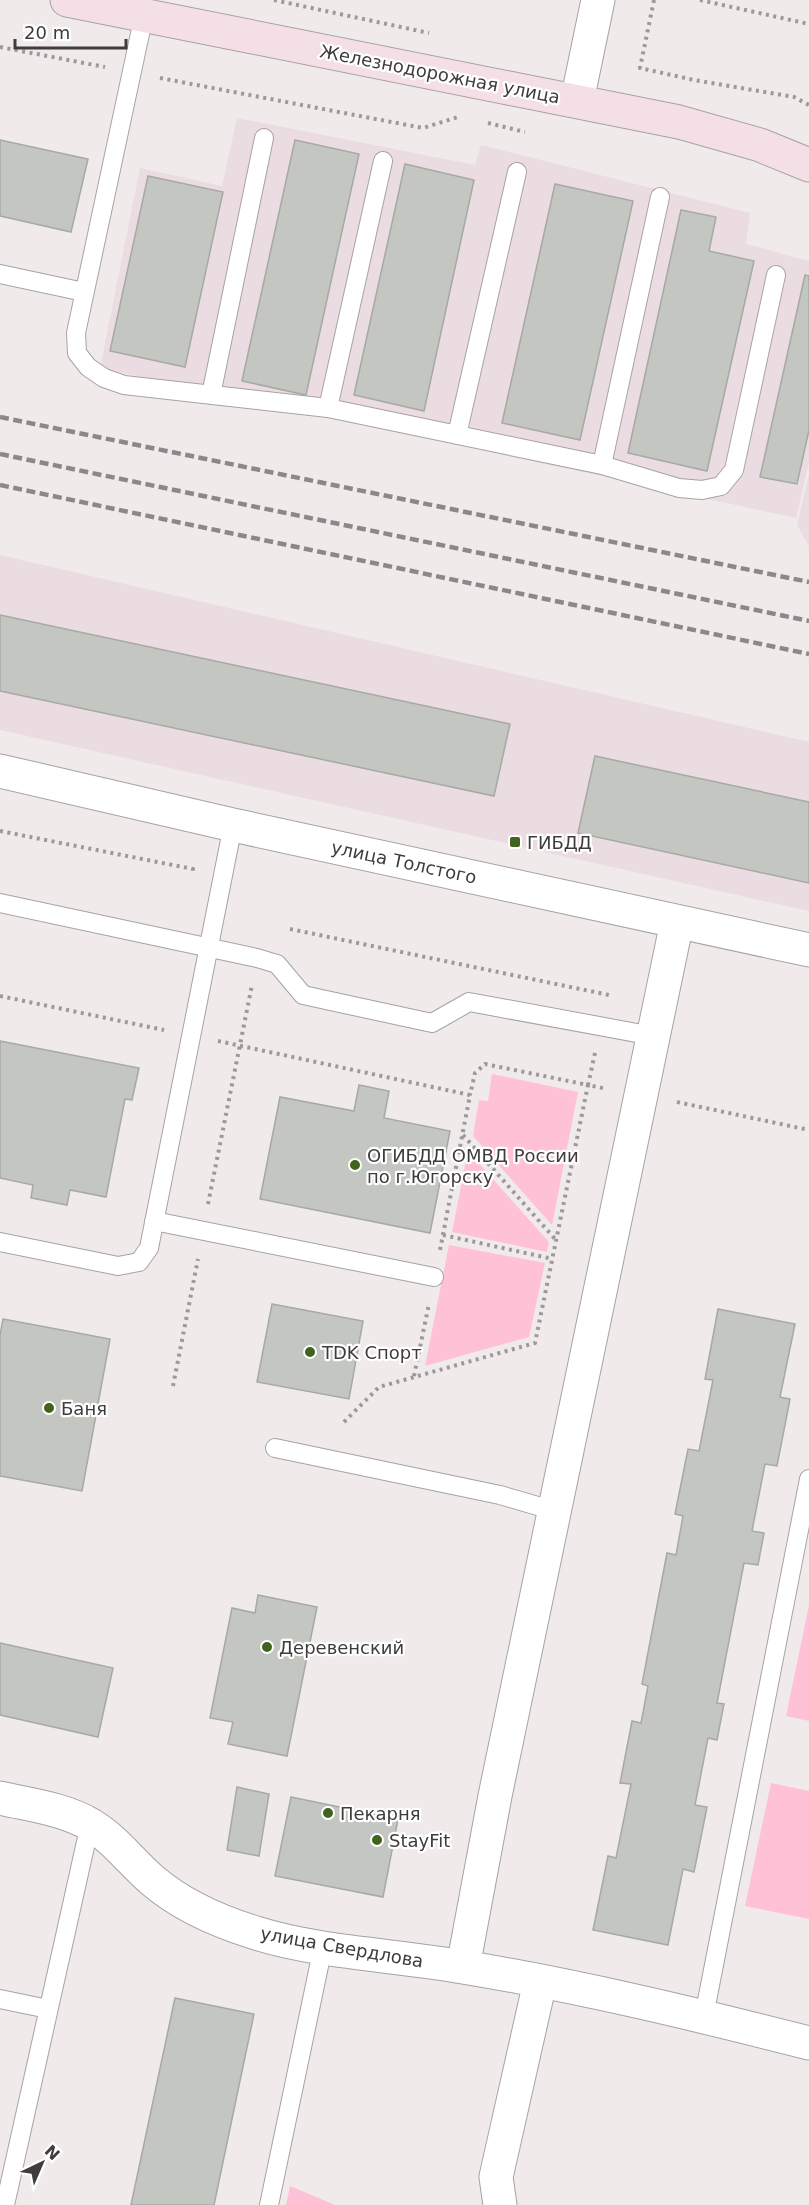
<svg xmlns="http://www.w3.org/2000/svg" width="809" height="2205" font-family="'DejaVu Sans',sans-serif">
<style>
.built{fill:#eadce0}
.green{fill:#fec1d6}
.building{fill:#c3c6c1;stroke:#a6a9a5;stroke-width:1.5}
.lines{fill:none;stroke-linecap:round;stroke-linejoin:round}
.service-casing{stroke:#a8a2a4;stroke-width:20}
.minor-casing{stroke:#a8a2a4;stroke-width:35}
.tertiary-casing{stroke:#a8a2a4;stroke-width:35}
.secondary-casing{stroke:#a8a2a4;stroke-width:35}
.path{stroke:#9d999a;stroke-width:4;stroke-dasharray:3 4.5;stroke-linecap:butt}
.service{stroke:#fff;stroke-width:18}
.minor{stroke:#fff;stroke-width:33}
.tertiary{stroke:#fff;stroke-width:33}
.secondary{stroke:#f4dfe7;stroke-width:33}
.rail{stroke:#8c8889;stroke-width:4.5;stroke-dasharray:9 4.5;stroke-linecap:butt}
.poi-dot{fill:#40641d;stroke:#fff;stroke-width:2}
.labels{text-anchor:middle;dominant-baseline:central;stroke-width:4.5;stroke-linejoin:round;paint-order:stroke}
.street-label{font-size:18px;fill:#3e3c3c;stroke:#fff}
.poi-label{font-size:18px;fill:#3e3c3c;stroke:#fff;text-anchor:start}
</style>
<rect width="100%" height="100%" fill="#f0eaeb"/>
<!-- built -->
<path class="built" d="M237,118l238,47 6,-20 269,68 -4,31 63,17v201l-13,56 -696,-150 40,-200 82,18z
M809,474v72l-12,-21z
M0,555l809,187v169l-809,-181z"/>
<!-- green -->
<path class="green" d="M492,1074l86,18 -26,133 -79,-89 6,-36 9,1z
M468,1151l81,91 -2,10 -95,-20z
M449,1245l96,18 -16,74 -104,29z
M809,1605v116l-23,-5z
M771,1783l38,8v128l-64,-13z
M290,2186l45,19h-49z"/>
<!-- building -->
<path class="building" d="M0,140l88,19 -17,73 -71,-16z
M295,140l64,14 -53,241 -64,-14z
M405,164l69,16 -50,231 -70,-16z
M148,176l75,16 -38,175 -75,-16z
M555,184l78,17 -53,239 -78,-17z
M681,210l35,7 -7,34 45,10 -47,210 -79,-18z
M805,275l4,1v154l-12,54 -37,-7z
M0,615l510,109 -16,72 -494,-105z
M595,756l214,46v81l-231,-50z
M0,1041l139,27 -7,32 -7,-1 -19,98 -36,-7 -3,15 -36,-7 2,-13 -33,-7z
M359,1085l30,6 -5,27 66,13 -20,102 -170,-34 20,-102 74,14z
M272,1304l91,17 -14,78 -92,-17z
M718,1309l77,15 -15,73 10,2 -13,67 -12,-2 -13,67 12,2 -6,32 -14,-2 -27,140 7,1 -7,36 -9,-2 -13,67 12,2 -13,65 -11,-3 -15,76 -75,-15 15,-74 8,2 15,-74 -11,-1 12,-62 9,2 7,-37 -6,-2 25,-131 9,2 7,-39 -8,-2 13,-65 11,2 14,-71 -8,-1z
M3,1319l107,20 -28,152 -82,-15v-141z
M258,1595l59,12 -30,149 -59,-12 5,-22 -23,-4 22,-110 23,5z
M0,1643l113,25 -15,69 -98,-22z
M237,1787l32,7 -10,62 -32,-6z
M291,1797l107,22 -15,78 -108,-21z
M175,1998l79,16 -40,191h-83z"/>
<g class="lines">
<!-- service casing -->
<g class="service-casing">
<path id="service" d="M144,15l-68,318 1,20 11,14 16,11 20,7 204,23 274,57 77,23 23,2 19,-4 13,-16 42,-195
M0,274l84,18
M211,395l53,-257
M328,408l55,-247
M457,435l60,-263
M602,465l58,-268
M0,903l257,55 20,6 26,31 129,28 37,-21 184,34
M154,1221l280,56
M0,1242l118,24 21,-4 10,-14 84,-423
M275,1448l225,47 55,16
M0,1999l48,10
M704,2016l105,-537
M5,2205l85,-381
M269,2205l54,-258"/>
</g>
<!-- minor casing -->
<g class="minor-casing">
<path id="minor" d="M577,101l21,-101
M0,1798c30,7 65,11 91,27 24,14 40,37 61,55 29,25 68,42 104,53 64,20 140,22 207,34 116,19 232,47 346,76
M463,1967l32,-171 182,-874
M500,2205l-4,-28 44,-195"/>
</g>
<!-- tertiary casing -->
<g class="tertiary-casing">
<path id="tertiary" d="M0,771l233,54 576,125"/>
</g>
<!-- secondary casing -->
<g class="secondary-casing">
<path id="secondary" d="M67,0l612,122 81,23 49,20"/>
</g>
<!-- path -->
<path class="path" d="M274,0l155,33
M654,0l-14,68 54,12 100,17 15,8
M700,0l109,24
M0,47l105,20
M160,78l263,50 35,-11
M488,123l37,9
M0,831l193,38 -1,4
M290,929l319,66 -1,4
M0,996l164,34
M218,1041l252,54 -30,155
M595,1053l-7,32 19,4
M677,1102l132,28
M463,1135l93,105
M208,1204l44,-219
M443,1235l110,24
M414,1376l15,-72
M173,1386l25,-127
M344,1422l35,-35 156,-44 53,-258 -103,-21 -10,9 -5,22"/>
<!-- service -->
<use href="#service" class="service"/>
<!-- minor -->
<use href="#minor" class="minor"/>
<!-- tertiary -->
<use href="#tertiary" class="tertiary"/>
<!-- secondary -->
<use href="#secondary" class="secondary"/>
<!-- rail -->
<path class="rail" d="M0,417l809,165
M0,454l809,167
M0,485l809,169"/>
</g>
<!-- markers -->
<g class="poi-dot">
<rect x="509" y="836" width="12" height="12" rx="3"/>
<circle cx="355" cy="1165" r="6"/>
<circle cx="310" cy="1352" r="6"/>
<circle cx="49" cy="1408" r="6"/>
<circle cx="267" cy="1647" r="6"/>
<circle cx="328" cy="1813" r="6"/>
<circle cx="377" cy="1840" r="6"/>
</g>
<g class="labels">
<!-- street labels -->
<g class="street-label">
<text transform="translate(440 74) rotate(11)">Железнодорожная улица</text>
<text transform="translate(404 862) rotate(12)">улица Толстого</text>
<text transform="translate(342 1947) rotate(10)">улица Свердлова</text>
</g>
<!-- poi labels -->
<g class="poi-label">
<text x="527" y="842">ГИБДД</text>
<text x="367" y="1155">ОГИБДД ОМВД России<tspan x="367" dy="21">по г.Югорску</tspan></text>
<text x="322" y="1352">TDK Спорт</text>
<text x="61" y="1408">Баня</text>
<text x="279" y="1647">Деревенский</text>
<text x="340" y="1813">Пекарня</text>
<text x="389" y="1840">StayFit</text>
</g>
</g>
<!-- north arrow -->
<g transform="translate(42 2163) rotate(44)" stroke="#ffffff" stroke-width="4.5" paint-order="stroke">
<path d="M0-4.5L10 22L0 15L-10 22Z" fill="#3e3c3c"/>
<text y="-9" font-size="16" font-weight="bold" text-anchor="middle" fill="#3e3c3c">N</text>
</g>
<!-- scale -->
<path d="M15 39v9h111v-9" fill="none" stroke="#3e3c3c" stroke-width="3"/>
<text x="24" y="39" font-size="18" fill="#3e3c3c" stroke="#ffffff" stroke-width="4.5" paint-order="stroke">20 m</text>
</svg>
